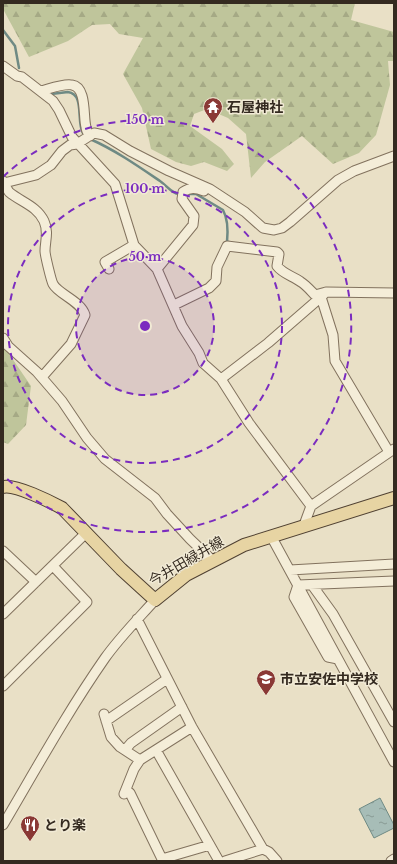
<svg xmlns="http://www.w3.org/2000/svg" width="397" height="864" font-family="'Libre Baskerville','Noto Sans JP',serif">
<style>
.forest{fill:url(#forest-firs)}
.water{fill:url(#water-ripples);stroke:#6f8a84}
.lines{fill:none;stroke-linecap:round;stroke-linejoin:round}
.stream{stroke:#6f8a84;stroke-width:2.5}
.minor-casing{stroke:#82725e;stroke-width:11}
.major-casing{stroke:#504132;stroke-width:14}
.minor{stroke:#f4edd8;stroke-width:9}
.major{stroke:#e7d4a3;stroke-width:12}
.ring{fill:none;stroke:#7b2cbf;stroke-width:2;stroke-dasharray:7 5}
.labels{text-anchor:middle;dominant-baseline:central;stroke-width:3;stroke-linejoin:round;paint-order:stroke}
.poi-label{font-size:14px;font-weight:bold;fill:#342a20;stroke:#f1ead5;text-anchor:start}
.street-label{font-size:14px;fill:#342a20;stroke:#f1ead5}
.centre{fill:#7b2cbf;stroke:#f1ead5;stroke-width:2}
.ring-label{font-size:12px;text-anchor:middle;font-weight:bold;fill:#7b2cbf;stroke:#f1ead5;stroke-width:3;stroke-linejoin:round;paint-order:stroke}
</style>
<defs>
<pattern id="forest-firs" width="22" height="20" patternUnits="userSpaceOnUse"><rect width="22" height="20" fill="#bfc59b"/><path d="M5 1l3.5 6h-7zM16 11l3.5 6h-7z" fill="#a5a985"/></pattern>
<pattern id="water-ripples" width="26" height="14" patternUnits="userSpaceOnUse"><rect width="26" height="14" fill="#a7bdb7"/><path d="M2 4q2-2 4 0t4 0M15 11q2-2 4 0t4 0" fill="none" stroke="#899a94"/></pattern>
</defs>
<rect width="100%" height="100%" fill="#e9e0c6"/>
<!-- forest -->
<path class="forest" d="M3,3h352l-4,17 43,12v29h-6l2,24 -14,50 -17,18 -26,11 -31,-28 -37,26 -14,16 -5,-44 -18,-16 -21,-9 -13,5 -4,12 32,23 12,15 -7,7 -23,-9 -13,4 -15,-4 -25,-13 -9,-41 -19,-34 20,-36 -24,-4 -9,-10 -18,1 -24,16 -39,16 -26,-48z
M3,345l28,41 -5,39 -18,19 -5,-2z"/>
<!-- water -->
<path class="water" d="M380,798l14,27v3l-20,10 -15,-29z"/>
<g class="lines">
<!-- stream -->
<path class="stream" d="M3,30l12,16 4,22
M51,94l17,-2c17,2 8,30 15,41
M90,139c25,11 48,27 70,42 7,5 12,13 20,13
M187,194h9l27,16c5,9 5,22 4,32h2"/>
<!-- minor casing -->
<g class="minor-casing">
<path id="minor" d="M3,66l14,10 5,1 31,24 6,9 13,27 43,47 19,61 23,24 25,57 17,27 4,10 18,16 28,44 62,83
M41,91c8,-2 23,-8 31,-6 15,2 11,32 14,42 0,4 2,6 4,9
M3,181c2,4 4,8 6,11 12,10 28,14 35,29 5,11 1,20 1,30 0,4 6,29 8,33 5,10 28,17 32,31l-14,29 -29,33
M4,183l32,-8 15,-10 11,-14 8,-6 7,-1 17,-11 10,2 26,16 39,20 41,18 35,23 18,16 11,2 8,-2 8,-6 48,-42 16,-9 40,-15
M109,269l-4,-7 29,-17
M157,269l36,-44 1,-9 -12,-17 1,-7c7,-5 13,-4 21,-1
M326,292l-5,5 12,38 2,26 54,91
M174,305l35,-17 7,-7 1,-14 10,-21 50,6 2,2 -2,12c6,8 16,10 24,16 5,3 10,9 14,13l11,-3 68,1
M3,338l5,8 29,26 25,29 25,37 18,21 50,39 12,16 23,25 23,22
M221,379l47,-36 53,-46
M304,525l7,-19 83,-57
M271,536l123,226
M3,551l33,31
M290,570l104,-6
M312,585l21,29 61,108
M3,614l83,-81
M137,619l55,108 71,122
M338,659l-10,-2 -34,-60 4,-12 96,-4
M3,686l84,-84 -34,-36
M104,714l7,23 9,10 20,13
M106,721l61,-42
M125,750l6,-7 51,-36
M156,750l63,111
M126,790l4,3 32,66 48,-14
M124,794l10,-25 6,-9 52,-33
M3,825c33,-56 65,-114 102,-167 15,-21 33,-39 50,-58
M225,861l38,-12 6,3 8,9
M391,861l3,-2"/>
</g>
<!-- major casing -->
<g class="major-casing">
<path id="major" d="M3,487c12,-3 48,15 59,21l59,61 34,31 31,-25 58,-30 150,-47"/>
</g>
<!-- minor -->
<use href="#minor" class="minor"/>
<!-- major -->
<use href="#major" class="major"/>
</g>
<!-- distance rings -->
<circle cx="145" cy="326" r="69" fill="#7b2cbf" fill-opacity=".12"/>
<g class="ring">
<circle cx="145" cy="326" r="69"/>
<circle cx="145" cy="326" r="137"/>
<path d="M3 177A206 206 0 1 1 3 475"/>
</g>
<!-- icons -->
<defs>
<g id="temple-pin" transform="scale(1)"><path d="M0 17L-7.5 6A9.5 9.5 0 1 1 7.5 6Z" fill="#8a3835" stroke="#f1ead5"/><path d="M0-6L5-2H3V0L6.5 2.5H4V6H1.5V3h-3V6H-4V2.5H-6.5L-3 0V-2H-5Z" fill="#fff"/></g>
<g id="school-pin" transform="scale(1)"><path d="M0 17L-7.5 6A9.5 9.5 0 1 1 7.5 6Z" fill="#8a3835" stroke="#f1ead5"/><path d="M0-5L7-2L0 1L-7-2ZM-4 1L0 2.5L4 1V4Q0 6-4 4Z" fill="#fff"/></g>
<g id="restaurant-pin" transform="scale(1)"><path d="M0 17L-7.5 6A9.5 9.5 0 1 1 7.5 6Z" fill="#8a3835" stroke="#f1ead5"/><path d="M-5-6h1v4h1v-4h1v4h1v-4h1v5L-1.5 .5V6h-2V.5L-5-1ZM5-6V6H3V1.5H1.5Q1.5-4 5-6Z" fill="#fff"/></g>
</defs>
<g fill-rule="evenodd">
<use href="#temple-pin" x="213" y="107"/>
<use href="#school-pin" x="266" y="679"/>
<use href="#restaurant-pin" x="30" y="825"/>
</g>
<g class="labels">
<!-- poi labels -->
<g class="poi-label">
<text x="227" y="107">石屋神社</text>
<text x="280" y="679">市立安佐中学校</text>
<text x="44" y="825">とり楽</text>
</g>
<!-- street labels -->
<g class="street-label">
<text transform="translate(186 561) rotate(-30)">今井田緑井線</text>
</g>
</g>
<circle cx="145" cy="326" r="6" class="centre"/>
<g class="ring-label">
<text x="145" y="124">150 m</text>
<text x="145" y="193">100 m</text>
<text x="145" y="261">50 m</text>
</g>
<!-- border -->
<rect width="397" height="864" fill="none" stroke="#342a20" stroke-width="8"/>
</svg>
